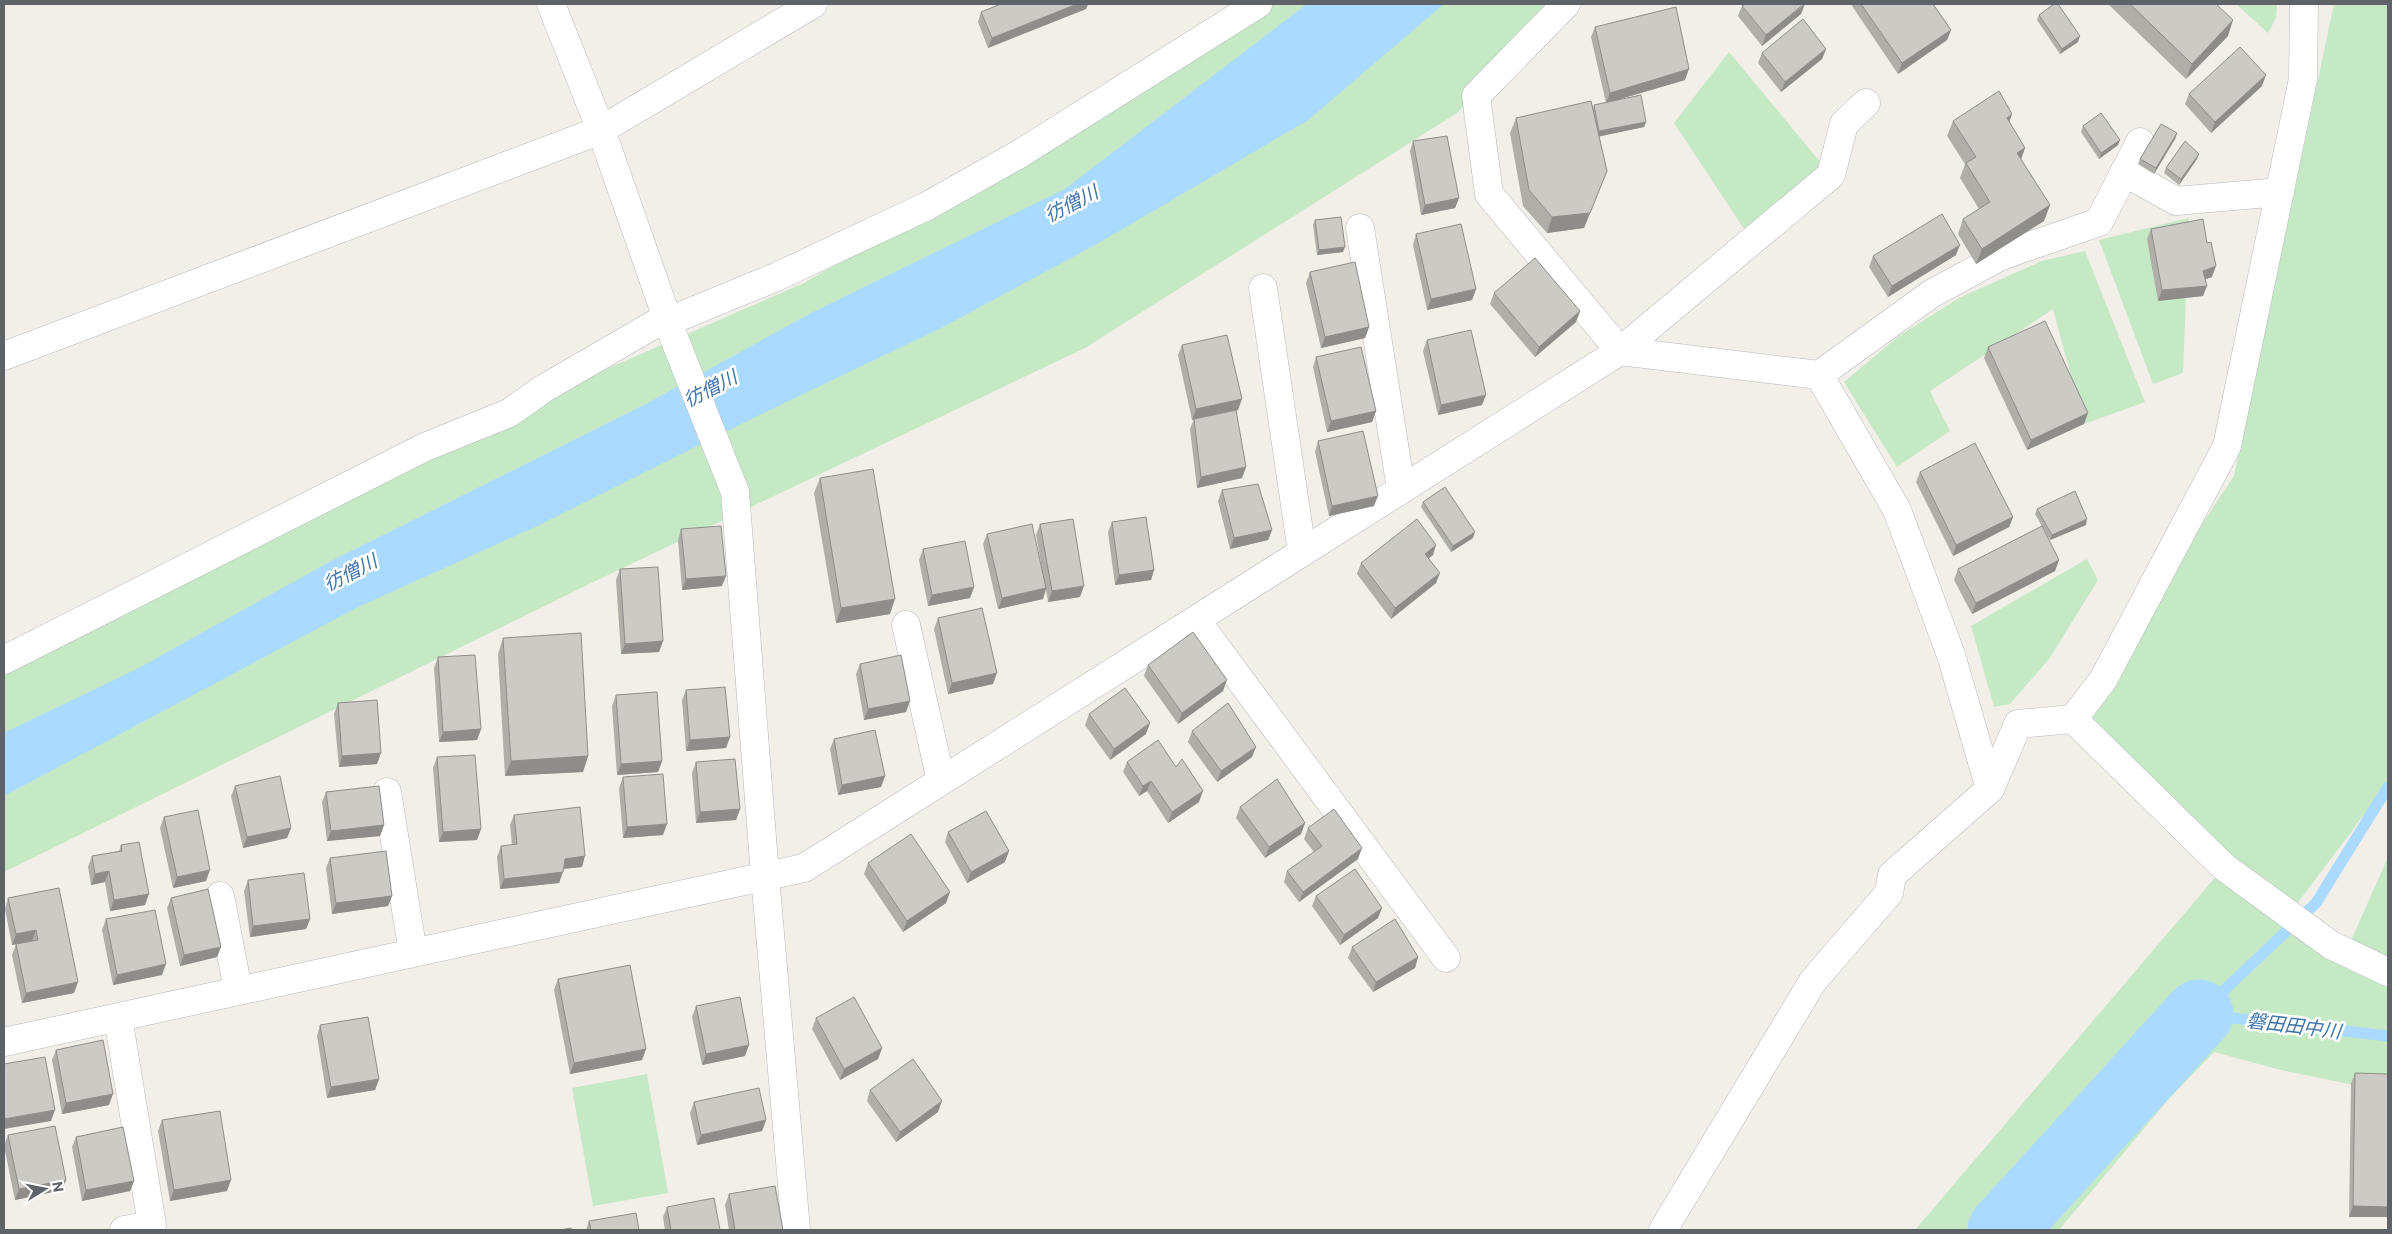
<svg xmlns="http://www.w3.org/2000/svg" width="2392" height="1234" font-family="Commissioner,'Noto Sans JP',sans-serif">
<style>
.green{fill:#c5e8c5}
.water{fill:#aadaff}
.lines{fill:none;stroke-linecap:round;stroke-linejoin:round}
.stream{stroke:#aadaff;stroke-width:11}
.river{stroke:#aadaff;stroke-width:69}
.street-casing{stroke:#b5b8bc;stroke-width:29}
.secondary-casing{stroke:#b6babf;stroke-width:29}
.street{stroke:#fff;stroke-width:28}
.secondary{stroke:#fff;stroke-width:28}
.wall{fill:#afaea9}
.shaded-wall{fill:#8f8d8a}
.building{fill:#cccac5;stroke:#8f8d8a}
.labels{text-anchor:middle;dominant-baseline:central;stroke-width:5;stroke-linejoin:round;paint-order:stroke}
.water-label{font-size:19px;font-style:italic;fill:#4174aa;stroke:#fff}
</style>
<rect width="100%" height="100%" fill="#f1efe8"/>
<!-- green -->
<path class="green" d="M1254,4h308l-105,109 -372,235 -498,237 -583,287v-212l432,-217 368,-160 376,-218z
M2236,4h41l-1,14 -8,15z
M2334,4h54v779l-98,130 56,39 42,-95v235l-107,-22 -67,-18 -46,48 -109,130h-144l309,-363 -151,-148 161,-243z
M1729,52l102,123 -79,66 -78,-118z
M2189,218l-6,155 -30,11 -54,-144z
M2085,251l60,151 -61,22 -31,-115 -123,82 20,40 -53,36 -53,-85 55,-46 60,-38 83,-37z
M2087,559l11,21 -49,79 -39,45 -16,3 -23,-81z
M647,1074l21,119 -75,13 -21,-118z"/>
<!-- water -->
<path class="water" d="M1307,4h137l-136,116 -211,124 -156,84 -194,93 -210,105 -181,82 -352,188v-63l133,-64 196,-109 315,-157 163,-90 254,-124z"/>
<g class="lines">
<!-- stream -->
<path class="stream" d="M2199,1014l117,-111 72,-116
M2199,1014l189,22"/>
<!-- river -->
<path class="river" d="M2002,1230l197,-216"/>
<!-- street casing -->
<g class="street-casing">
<path id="street" d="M551,4l50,126 73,208 61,154 30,384 31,354
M1566,4l-90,92 13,98 131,157 199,24 78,135 54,145 39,134
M2124,172l52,29 104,-9
M1360,228l41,261
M1263,288l39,264
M4,356l597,-226 212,-126
M1819,375l112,-81 70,-38 98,-34 41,-80
M1196,620l250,338
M906,625l35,156
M4,660l421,-213 84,-34 34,-24 117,-68h9l107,-44 151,-71 94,-53 237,-149
M387,792l26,161
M220,896l18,94
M118,1017l34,208 -28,5
M4,1042l800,-174 816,-517 211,-176 13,-51 22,-21"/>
</g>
<!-- secondary casing -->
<g class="secondary-casing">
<path id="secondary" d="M2073,719l151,148 107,78 57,27
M1663,1230l150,-249 76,-88 3,-18 98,-86 28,-65 55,-5 30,-39 124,-234 76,-367 1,-75"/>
</g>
<!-- street -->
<use href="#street" class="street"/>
<!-- secondary -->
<use href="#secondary" class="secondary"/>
</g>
<!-- wall -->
<path class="wall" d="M1001,4h87l-2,5 -98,39 -10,-26 3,-10z
M1853,4h80l18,26 -4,10 -49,34 -46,-68z
M2108,4h108l12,32 -42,43z
M1742,6l59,8 -39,32 -24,-30z
M2039,15l39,27 -18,12 -23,-34z
M1595,27l90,53 -71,21 32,21 -2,5 -45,9 8,35 -23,57 -37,5 -24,-27 -13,-73 6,-15 77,-10 1,-3 12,-2 -15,-66z
M1826,49l-4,10 -41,33 -23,-29 4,-10z
M2262,86l-51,47 -26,-29 4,-10z
M1953,121l56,1 12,38 29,45 -6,16 -68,43 -18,-30 5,-15 16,-10 -19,-31 5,-14 -18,-28z
M2083,126l35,19 -19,14 -18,-27z
M2177,133l-2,6 -21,35 -16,-10 2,-5z
M1413,141l46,57 -4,10 -34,7 -11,-64z
M2197,159l-18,26 -15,-12 2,-5z
M1315,220l28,32 -26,3 -4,-30z
M2151,229l61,48 -6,2 -3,17 -45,5 -11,-62z
M1416,234l60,55 -4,11 -45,10 -14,-65z
M1956,255l-68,42 -19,-30 4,-11z
M1310,272l59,55 -4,11 -44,10 -15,-65z
M1494,293l86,18 -4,11 -41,35 -45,-53z
M1427,340l55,65 -44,10 -15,-64z
M1182,345l56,65 -5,1 13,56 -4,11 -45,10 -7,-59 4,-10 -2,1 -14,-65z
M1988,347l96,77 -57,26 -43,-92z
M1316,357l60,54 -4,11 -45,10 -14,-65z
M1318,441l56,65 -45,10 -14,-64z
M1920,472l93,45 -4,10 -56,29 -37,-74z
M820,478l70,136 -54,9 -22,-130z
M1222,490l50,40 -4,10 -38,9 -12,-48z
M1423,502l50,36 -22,14 -30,-45z
M2037,509l49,16 -36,15 -15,-26z
M1112,522l42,48 -3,10 -36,5 -7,-53z
M1040,524l40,73 -32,5 -2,-12 -3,9 -45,10 -15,-65 4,-10 55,35 -6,-34z
M681,529l41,57 -40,4 -4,-50z
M923,549l51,38 -4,11 -42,8 -9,-46z
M1433,555l-4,3 7,25 -45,36 -34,-45 4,-11z
M2059,560l-4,11 -83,43 -18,-34 4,-11z
M620,569l43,72 -4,11 -38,2 -5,-74z
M938,618l55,66 -45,10 -14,-65z
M503,638l85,118 -5,16 -78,4 -7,-122z
M438,657l43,72 -4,11 -38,2 -5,-74z
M860,664l46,48 -42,8 -8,-46z
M1148,665l75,26 -45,33 -34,-48z
M686,690l44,47 -4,11 -40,3 -4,-51z
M616,695l46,66 -4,11 -41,3 -5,-69z
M338,703l39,61 -38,3 -5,-53z
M1089,714l57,20 -36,26 -25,-35z
M1192,731l60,26 -35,25 -29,-40z
M834,739l51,37 -4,11 -43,8 -8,-46z
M437,757l44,72 -4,11 -38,2 -6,-74z
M696,762l44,47 -4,11 -40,3 -4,-50z
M1127,762l49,5 23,35 -31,21 -21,-32 -8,5 -16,-24z
M623,777l40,58 -40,3 -4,-50z
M235,786l56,42 -4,10 -44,10 -12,-52z
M326,792l58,33 -4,11 -53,5 -5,-39z
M1240,807l65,16 -4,11 -36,24 -29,-40z
M514,815l68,52 -19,2 -4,14 -59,6 -3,-32 4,-11 11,-1 -2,-20z
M164,817l42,64 -33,7 -13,-60z
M1308,828l50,31 -59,43 -15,-20 3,-11 27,-19 -10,-13z
M948,832l57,30 -38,21 -22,-41z
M121,845l24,60 -35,6 -5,-29 -14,3 -3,-18 4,-11 27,-5z
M330,858l62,38 -4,10 -56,8 -6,-46z
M868,863l78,40 -43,29 -39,-58z
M248,880l62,39 -4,10 -56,8 -6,-46z
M1316,896l62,22 -38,27 -28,-39z
M8,898l70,84 -4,11 -52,10 -10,-48 4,-11 -4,1 -7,-36z
M171,898l50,49 -4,10 -37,9 -13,-58z
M106,919l56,56 -49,10 -11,-55z
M1352,947l66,10 -3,11 -42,24 -25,-34z
M558,979l88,70 -4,11 -72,14 -16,-84z
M696,1006l49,50 -43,9 -10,-48z
M816,1018l66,30 -4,11 -38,21 -28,-51z
M320,1025l59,54 -4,11 -48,8 -10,-62z
M56,1050l53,55 -47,9 -10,-54z
M2355,1073l33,144h-39l2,-133z
M870,1090l68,22 -42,30 -29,-41z
M694,1102l72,18 -4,11 -65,14 -7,-32z
M162,1120l65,71 -57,10 -12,-70z
M8,1135l58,45 -4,10 -47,10 -11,-54z
M76,1137l58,44 -4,10 -48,10 -10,-54z
M729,1194l54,36h-54l-4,-25z
M667,1207l53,23h-55l-2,-13z
M589,1221l50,9h-53z"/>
<!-- shaded-wall -->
<path class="shaded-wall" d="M1077,4h11l-2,5 -98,39 4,-10z
M1805,4l-4,10 -39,32 4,-11z
M2233,20l-5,16 -42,43 6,-15z
M1951,30l-4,10 -49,34 4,-11z
M2080,36l-2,6 -18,12 2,-5z
M1826,49l-4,10 -41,33 4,-10z
M1689,69l-4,11 -79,23 4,-10z
M2266,75l-4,11 -51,47 4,-11z
M2012,114l-5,15v-11z
M1646,122l-2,5 -47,10 2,-6z
M2177,133l-2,6 -21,35 2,-6z
M2120,140l-2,5 -19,14 2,-6z
M2025,148l-5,15 -3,-10z
M2199,154l-2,5 -18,26 2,-6z
M1607,171l-23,57 -37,5 5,-16z
M1459,198l-4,10 -34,7 4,-10z
M2050,205l-6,16 -68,43 6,-15z
M1960,245l-4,10 -68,42 4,-11z
M1345,247l-2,5 -26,3 2,-5z
M2216,266l-4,11 -12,4 3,-10z
M2207,286l-4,10 -45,5 4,-11z
M1476,289l-4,11 -45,10 4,-11z
M1580,311l-4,11 -41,35 4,-10z
M1369,327l-4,11 -44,10 4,-11z
M1486,395l-4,10 -44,10 3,-10z
M1242,399l-4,11 -46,10 4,-11z
M1376,411l-4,11 -45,10 4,-11z
M2088,413l-4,11 -57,26 4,-10z
M1246,467l-4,11 -45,10 4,-11z
M1378,496l-4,10 -45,10 3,-10z
M2013,517l-4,10 -56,29 3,-11z
M2087,519l-1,6 -36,15 2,-5z
M1272,530l-4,10 -38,9 4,-11z
M1475,532l-2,6 -22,14 2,-6z
M1436,545l-3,10 -12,9 4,-10z
M2059,560l-4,11 -83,43 4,-11z
M1154,570l-3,10 -36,5 4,-10z
M1440,573l-4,10 -45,36 4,-11z
M726,576l-4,10 -40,4 4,-11z
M1084,586l-4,11 -32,5 4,-11z
M974,587l-4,11 -42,8 4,-11z
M1046,588l-3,11 -45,10 4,-11z
M895,599l-5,15 -54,9 5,-15z
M663,641l-4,11 -38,2 4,-10z
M997,673l-4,11 -45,10 4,-11z
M1227,680l-4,11 -45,33 4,-11z
M910,701l-4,11 -42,8 4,-11z
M1150,723l-4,11 -36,26 4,-11z
M481,729l-4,11 -38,2 4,-10z
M730,737l-4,11 -40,3 4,-11z
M1256,747l-4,10 -35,25 4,-11z
M381,753l-4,11 -38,3 3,-11z
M588,756l-5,16 -78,4 6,-15z
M662,761l-4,11 -41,3 4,-11z
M885,776l-4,11 -43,8 4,-10z
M1151,781l-4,10 -8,5 4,-10z
M1203,791l-4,11 -31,21 4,-11z
M740,809l-4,11 -40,3 4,-11z
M1305,823l-4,11 -36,24 4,-11z
M667,824l-4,11 -40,3 4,-11z
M384,825l-4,11 -53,5 4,-10z
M291,828l-4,10 -44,10 4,-11z
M481,829l-4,11 -38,2 4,-10z
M1362,848l-4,11 -59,43 4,-10z
M1009,851l-4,11 -38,21 4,-11z
M585,856l-3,11 -21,2 4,-10z
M210,870l-4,11 -33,7 4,-11z
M109,871l-4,11 -14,3 4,-11z
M563,872l-4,11 -59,6 4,-10z
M950,892l-4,11 -43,29 4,-11z
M149,894l-4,11 -35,6 4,-11z
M392,896l-4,10 -56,8 4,-11z
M1382,908l-4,10 -38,27 4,-10z
M310,919l-4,10 -56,8 3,-11z
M36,930l-4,11 -20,4 4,-11z
M221,947l-4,10 -37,9 4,-11z
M1418,957l-3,11 -42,24 3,-10z
M166,964l-4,11 -49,10 4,-10z
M78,982l-4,11 -52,10 4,-10z
M749,1045l-4,11 -43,9 4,-11z
M882,1048l-4,11 -38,21 4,-11z
M646,1049l-4,11 -72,14 4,-11z
M379,1079l-4,11 -48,8 4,-11z
M113,1094l-4,11 -47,9 4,-11z
M942,1101l-4,11 -42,30 4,-10z
M55,1110l-4,11 -47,8v-10z
M766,1120l-4,11 -65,14 4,-10z
M66,1180l-4,10 -47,10 4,-11z
M231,1180l-4,11 -57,10 4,-11z
M134,1181l-4,10 -48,10 4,-11z
M2353,1206l35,1v10h-39z"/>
<!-- building -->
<path class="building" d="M1001,4h76l-85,34 -11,-26z
M1745,4h59l-38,31 -24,-29z
M1861,4h72l18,26 -49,33z
M2054,4h4l22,32 -18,13 -23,-34z
M2130,4h86l17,16 -41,44z
M1676,7l13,62 -79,24 -15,-66z
M1803,19l23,30 -41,33 -23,-29z
M2240,47l26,28 -51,47 -26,-28z
M1999,91l13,23 -5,4 18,30 -8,5 33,52 -68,44 -19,-30 27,-17 -24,-39 10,-6 -23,-36z
M1641,95l5,27 -47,9 -5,-26z
M1591,101l16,70 -17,42 -38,4 -23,-27 -13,-72z
M2101,113l19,27 -19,13 -18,-27z
M2161,124l16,9 -21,35 -16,-9z
M1447,136l12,62 -34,7 -12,-64z
M2185,141l14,13 -18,25 -15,-11z
M1942,214l18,31 -68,41 -19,-30z
M1341,217l4,30 -26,3 -4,-30z
M2203,219l4,24 4,-1 5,24 -13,5 4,15 -45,4 -11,-61z
M1461,224l15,65 -45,10 -15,-65z
M1535,258l45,53 -41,36 -45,-54z
M1355,262l14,65 -44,10 -15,-65z
M2045,321l43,92 -57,27 -43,-93z
M1471,330l15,65 -45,10 -14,-65z
M1227,335l15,64 -46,10 -14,-64z
M1361,347l15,64 -45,10 -15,-64z
M1236,410l10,57 -45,10 -7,-58z
M1363,431l15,65 -46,10 -14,-65z
M1975,443l38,74 -57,28 -36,-73z
M873,469l22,130 -54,9 -21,-130z
M1258,484l14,46 -38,8 -12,-48z
M1445,487l30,45 -22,14 -30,-44z
M2075,491l12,28 -35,16 -15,-26z
M1146,517l8,53 -35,5 -7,-53z
M1073,519l11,67 -32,5 -12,-67z
M1417,519l19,26 -11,9 15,19 -45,35 -34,-45z
M1032,524l14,64 -44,10 -15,-64z
M721,526l5,50 -40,3 -5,-50z
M2042,526l17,34 -83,43 -18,-34z
M965,541l9,46 -42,8 -9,-46z
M658,567l5,74 -38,3 -5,-75z
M982,608l15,65 -45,10 -14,-65z
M1193,632l34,48 -45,33 -34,-48z
M581,633l7,123 -77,5 -8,-123z
M475,655l6,74 -38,3 -5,-75z
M901,655l9,46 -42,8 -8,-45z
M725,687l5,50 -40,3 -4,-50z
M1125,688l25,35 -36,26 -25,-35z
M657,692l5,69 -41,3 -5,-69z
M377,700l4,53 -39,3 -4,-53z
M1228,703l28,44 -35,24 -29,-40z
M875,730l10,46 -43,9 -8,-46z
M1158,740l18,27 6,-8 21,32 -31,21 -21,-31 -8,5 -16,-24z
M475,755l6,74 -38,3 -6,-75z
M735,759l5,50 -40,3 -4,-50z
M663,774l4,50 -40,3 -4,-50z
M280,776l11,52 -44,9 -12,-51z
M1277,779l28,44 -36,24 -29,-40z
M379,786l5,39 -53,6 -5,-39z
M580,807l5,49 -20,3 -2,13 -59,7 -3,-33 16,-2 -3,-29z
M1334,809l28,39 -59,44 -16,-21 35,-25 -14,-18z
M198,810l12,60 -33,7 -13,-60z
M986,811l23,40 -38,21 -23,-40z
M911,834l39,58 -43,29 -39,-58z
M139,842l10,52 -35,6 -5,-29 -14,3 -3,-18 30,-5 -1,-6z
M386,851l6,45 -56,7 -6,-45z
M1355,869l27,39 -38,27 -28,-39z
M304,873l6,46 -57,7 -5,-46z
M59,888l19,94 -52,11 -10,-49 22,-4 -2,-10 -20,4 -8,-36z
M208,889l13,58 -37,8 -13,-57z
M155,910l11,54 -49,11 -11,-56z
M1395,919l23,38 -42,25 -24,-35z
M630,965l16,84 -72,14 -16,-84z
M740,997l9,48 -43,9 -10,-48z
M854,997l28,51 -38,21 -28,-51z
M368,1017l11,62 -48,8 -11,-62z
M103,1040l10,54 -47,9 -10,-53z
M45,1057l10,53 -51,9v-55z
M913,1059l29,42 -42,31 -30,-42z
M2355,1073l33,1v133l-35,-1z
M759,1088l7,32 -65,15 -7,-33z
M220,1111l11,69 -57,10 -12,-70z
M55,1126l11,54 -47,9 -11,-54z
M123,1127l11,54 -48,9 -10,-53z
M775,1186l8,44h-48l-6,-36z
M714,1198l6,32h-49l-4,-23z
M636,1213l3,17h-48l-2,-9z
M571,1228l1,2h-12z"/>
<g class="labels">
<!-- water labels -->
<g class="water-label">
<text transform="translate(1071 203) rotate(-27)">彷僧川</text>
<text transform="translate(710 388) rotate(-27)">彷僧川</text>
<text transform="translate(350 572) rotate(-27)">彷僧川</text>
<text transform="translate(2294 1025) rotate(7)">磐田田中川</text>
</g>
</g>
<!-- border -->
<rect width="2392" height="1234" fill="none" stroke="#5f6368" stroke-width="10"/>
<!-- north arrow -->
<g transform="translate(45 1189) rotate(80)" stroke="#ffffff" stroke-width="4" paint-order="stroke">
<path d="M0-4L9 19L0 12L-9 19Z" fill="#5f6368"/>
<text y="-8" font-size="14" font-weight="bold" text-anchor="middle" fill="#5f6368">N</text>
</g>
</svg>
